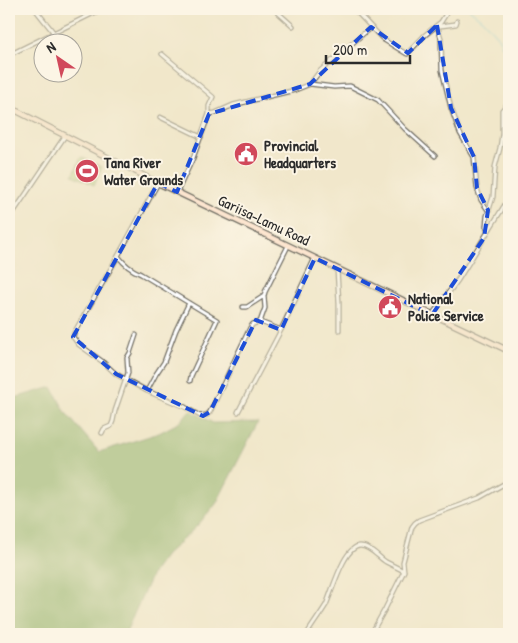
<svg xmlns="http://www.w3.org/2000/svg" width="518" height="643" font-family="'Patrick Hand',sans-serif">
<style>
.green{fill:#a8ca73;stroke:#6a7a4f}
.forest{fill:#86ae65;stroke:#586c48}
.lines{fill:none;stroke-linecap:round;stroke-linejoin:round}
.stream{stroke:#58c3d1;stroke-width:1}
.street-casing{stroke:#706d63;stroke-width:5.5}
.secondary-casing{stroke:#706d63;stroke-width:7}
.street{stroke:#fff;stroke-width:3}
.secondary{stroke:#fce5cf;stroke-width:4.5}
.marked{fill:none;stroke:#1d4ed8;stroke-width:4;stroke-dasharray:10 6;stroke-linejoin:round}
.labels{text-anchor:middle;dominant-baseline:central;stroke-width:4;stroke-linejoin:round;paint-order:stroke}
.poi-label{font-size:15px;font-weight:bold;fill:#2b2b2b;stroke:#fcf5e5;text-anchor:start}
.street-label{font-size:15px;fill:#2b2b2b;stroke:#fcf5e5}
</style>
<rect width="100%" height="100%" fill="#fcf5e5"/>
<filter id="ink" filterUnits="userSpaceOnUse"><feTurbulence type="fractalNoise" baseFrequency=".02" numOctaves="2"/><feDisplacementMap in="SourceGraphic" scale="10" xChannelSelector="R" yChannelSelector="G"/><feConvolveMatrix kernelMatrix="1 2 1 2 8 2 1 2 1" color-interpolation-filters="sRGB"/></filter>
<filter id="wash" filterUnits="userSpaceOnUse"><feTurbulence type="fractalNoise" baseFrequency=".0096" numOctaves="4" result="noise"/><feDisplacementMap in="SourceGraphic" scale="20" xChannelSelector="R" yChannelSelector="G"/><feGaussianBlur stdDeviation="1.12" result="paint"/><feColorMatrix in="noise" values="0 0 0 0 0 0 0 0 0 0 0 0 0 0 0 0 0 1.4 0 .05"/><feComposite in="paint" operator="in"/></filter>
<g filter="url(#wash)">
<rect width="100%" height="100%" fill="#f1e7cb"/>
<!-- green -->
<path class="green" d="M81,157l21,10 -8,18 -21,-10z"/>
<!-- forest -->
<path class="forest" d="M52,387l14,26 33,39 60,-19 21,-11 10,-12 23,13 45,-1 -42,82 -19,22 -31,29 -14,19 -27,60h-116v-238l2,3z"/>
<g class="lines">
<!-- stream -->
<path class="stream" d="M469,9l14,11 15,17 11,23"/>
</g>
</g>
<g filter="url(#ink)">
<g class="lines">
<!-- street casing -->
<g class="street-casing">
<path id="street" d="M35,9l19,24
M274,9l19,17
M437,25l4,13 1,32 9,38 9,25 14,24 3,31 4,12 7,10
M438,25l2,1 16,-2 1,-3
M371,27l13,13 23,14 18,-19 16,-13 8,-13
M162,54l51,43 -4,9v8l-16,44 -16,34
M9,55l93,-46
M310,84l24,3 16,-1 28,14 27,29 30,27
M209,114l6,-1 18,-8 62,-15 15,-6 10,-13 51,-44 -17,-18
M160,117l41,20
M158,183l-40,73 -44,77 -1,4 5,7 25,18 13,12 31,17 38,16 15,9 7,-1 3,-3 40,-84 3,-4 7,-2 21,8 34,-72
M9,219l56,-83
M488,230l-2,-4 1,-10 6,-19 2,-30 5,-19 2,-14v-24l7,-8
M118,256c7,9 12,13 23,18l76,46 -26,56 -1,5
M337,269l2,34v27
M243,307h4l17,-11
M432,315l26,-35 51,-82
M260,322l5,-14 -1,-12 1,-4 23,-46
M147,391l9,-17 8,-12 12,-32 13,-27
M238,412l43,-82
M102,433l2,-4 7,-3 2,-5 2,-10 13,-38 -1,-15 3,-5 6,-18
M307,634c6,-10 13,-19 19,-29 6,-13 18,-59 34,-59 10,0 18,11 26,16 6,3 12,6 18,9
M371,634l14,-25 19,-38 -1,-9 9,-35 3,-4 4,-3 60,-22 30,-17"/>
</g>
<!-- secondary casing -->
<g class="secondary-casing">
<path id="secondary" d="M9,107l149,76 351,168"/>
</g>
<!-- street -->
<use href="#street" class="street"/>
<!-- secondary -->
<use href="#secondary" class="secondary"/>
</g>
</g>
<!-- marked area -->
<path d="M0 0H518V643H0ZM437,25l14,83 23,49 3,31 11,22 -4,28 -52,77 -117,-57 -34,72 -25,-10 -46,92 -7,4 -87,-42 -43,-37 85,-154 19,9 32,-78 101,-30 61,-57 37,26z" fill="#f1e7cb" fill-opacity=".55" fill-rule="evenodd"/>
<path class="marked" d="M437,25l14,83 23,49 3,31 11,22 -4,28 -52,77 -117,-57 -34,72 -25,-10 -46,92 -7,4 -87,-42 -43,-37 85,-154 19,9 32,-78 101,-30 61,-57 37,26z"/>
<!-- icons -->
<defs>
<g id="civic-disc" transform="scale(1.25)"><circle r="9.5" fill="#d1495b" stroke="#fcf5e5"/><path d="M-.6-6.5H3V-4.5H.6V-3L4-1V1h2V6H-6V1h2V-1L-.6-3ZM-1.2 2.5V6h2.4V2.5Z" fill="#fff"/></g>
<g id="stadium-disc" transform="scale(1.25)"><circle r="9.5" fill="#d1495b" stroke="#fcf5e5"/><path d="M0-5a6.5 5 0 1 0 0 10a6.5 5 0 1 0 0-10ZM-3.5-1.8h7v3.6h-7Z" fill="#fff"/></g>
</defs>
<g fill-rule="evenodd">
<use href="#civic-disc" x="246" y="154"/>
<use href="#stadium-disc" x="87" y="171"/>
<use href="#civic-disc" x="390" y="307"/>
</g>
<g class="labels">
<!-- poi labels -->
<g class="poi-label">
<text x="264" y="145">Provincial<tspan x="264" dy="17">Headquarters</tspan></text>
<text x="104" y="162">Tana River<tspan x="104" dy="17">Water Grounds</tspan></text>
<text x="408" y="298">National<tspan x="408" dy="17">Police Service</tspan></text>
</g>
<!-- street labels -->
<g class="street-label">
<text transform="translate(264 220) rotate(25)">Gariisa-Lamu Road</text>
</g>
</g>
<!-- margin -->
<rect width="518" height="643" fill="none" stroke="#fcf5e5" stroke-width="30"/>
<!-- north arrow -->
<g transform="translate(58 58) rotate(326)"><circle r="24" fill="#fcf5e5" stroke="#a8a49b"/>
<path d="M0-4L9 19L0 12L-9 19Z" fill="#d1495b"/>
<text y="-8" font-size="14" font-weight="bold" text-anchor="middle" fill="#2b2b2b">N</text>
</g>
<!-- scale -->
<path d="M326 55v8h84v-8" fill="none" stroke="#2b2b2b" stroke-width="2.5"/>
<text x="333" y="55" font-size="15" fill="#2b2b2b" stroke="#fcf5e5" stroke-width="4" paint-order="stroke">200 m</text>
</svg>
